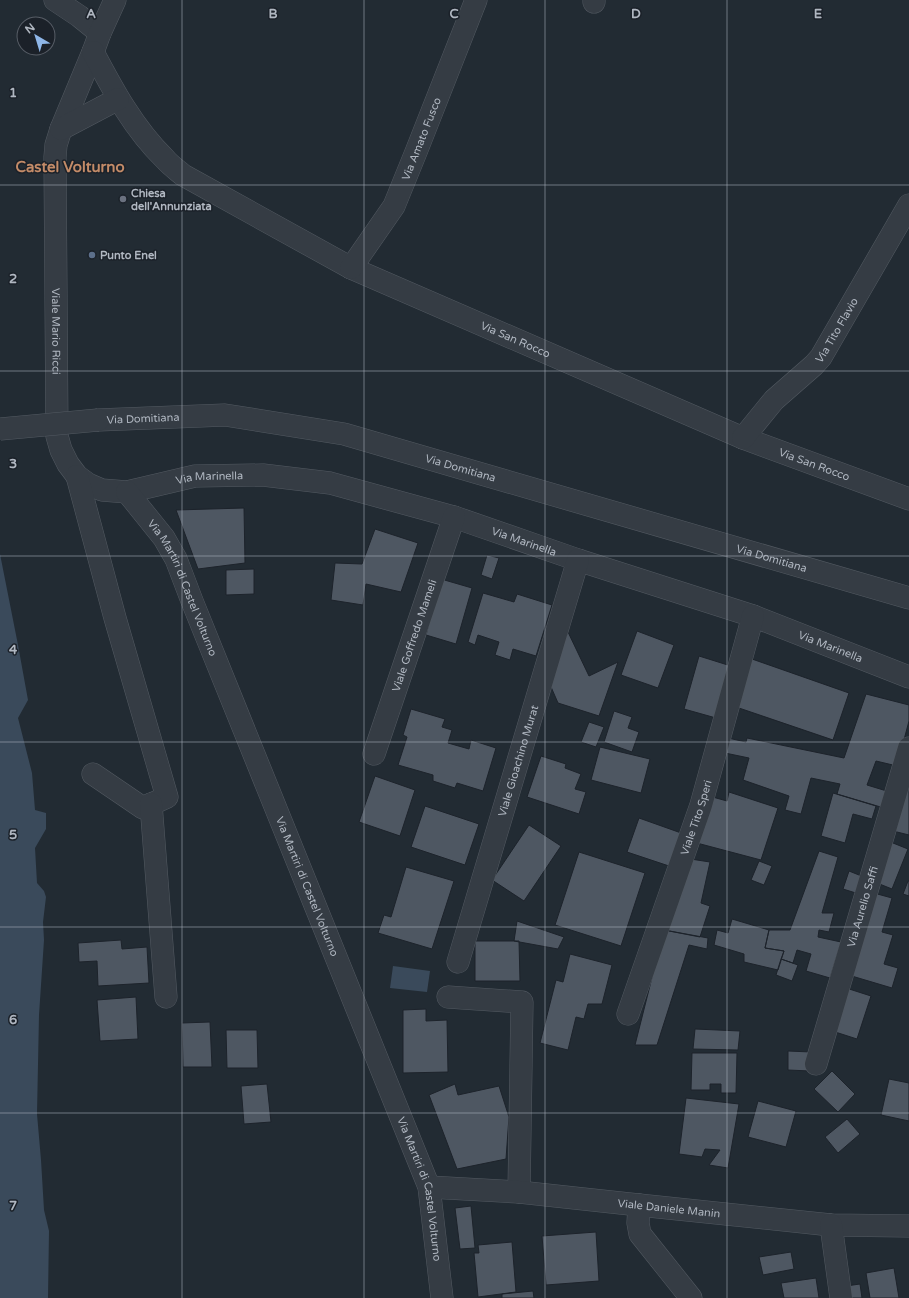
<svg xmlns="http://www.w3.org/2000/svg" width="909" height="1298" font-family="'Varela Round',sans-serif">
<style>
.water{fill:#3a4a5b}
.building{fill:#4e5762;stroke:#1d232b}
.lines{fill:none;stroke-linecap:round;stroke-linejoin:round}
.minor-casing{stroke:#535a62;stroke-width:23}
.minor{stroke:#353c44;stroke-width:22}
.minor-bridge-casing{stroke:#535a62;stroke-width:23;stroke-linecap:butt}
.minor-bridge{stroke:#353c44;stroke-width:22}
.grid{fill:none;stroke:#b0b7c1;stroke-width:1;stroke-opacity:0.55}
.worship-dot{fill:#6b7280;stroke:#1b2129;stroke-width:1.5}
.service-dot{fill:#5c6f8a;stroke:#1b2129;stroke-width:1.5}
.labels{text-anchor:middle;dominant-baseline:central;stroke-width:3;stroke-linejoin:round;paint-order:stroke}
.street-label{font-size:11px;fill:#b0b7c1;stroke:#1b2129}
.poi-label{font-size:11px;font-weight:bold;fill:#b0b7c1;stroke:#1b2129;text-anchor:start}
.district-label{font-size:15px;font-weight:bold;fill:#c38b68;stroke:#1b2129}
.grid-label{font-size:13px;text-anchor:middle;font-weight:bold;fill:#b0b7c1;stroke:#1b2129;stroke-width:3;stroke-linejoin:round;paint-order:stroke}
</style>
<rect width="100%" height="100%" fill="#222b33"/>
<!-- water -->
<path class="water" d="M0,554l18,91 10,55 -10,18 14,55 3,37 11,3v16l-11,19 2,35 7,8 2,6 -3,25 1,18 -5,75 -2,99 4,46 3,50 5,21 -1,67h-48z
M393,966l37,5 -3,21 -37,-4z"/>
<!-- building -->
<path class="building" d="M244,508l1,55 -47,6 -22,-59z
M375,529l43,14 -17,49 -35,-8 -3,21 -32,-5 4,-37 27,1z
M487,555l12,3 -7,21 -11,-4z
M254,569v25l-28,1v-25z
M441,579l31,9 -16,56 -30,-9z
M483,593l31,9 3,-8 35,11 -16,51 -23,-7 -3,11 -15,-5 4,-13 -21,-7 -3,10 -7,-3z
M637,631l37,14 -16,43 -37,-13z
M568,632l21,44 29,-14 -19,54 -41,-13 -10,-23z
M699,656l32,10 -15,52 -32,-9z
M752,659l97,34 -16,47 -97,-33z
M866,694l43,11v16l-12,45 -21,-5 -9,24 23,7 -6,16 -47,-14 3,-10 -29,-6 -10,36 -16,-4 4,-14 -46,-16 6,-22 -24,-5 3,-15 18,4 1,-4 97,20z
M411,709l34,10 -3,8 10,3 -4,13 21,6 2,-9 25,8 -13,43 -26,-8 -2,5 -22,-7v-6l-35,-10 9,-28 -4,-2z
M614,711l18,6 -4,11 11,4 -7,20 -28,-10z
M589,722l15,5 -8,20 -15,-5z
M600,747l50,12 -9,34 -50,-13z
M541,756l25,8 -1,4 16,6 -6,15 11,3 -7,22 -52,-17z
M375,776l40,14 -15,46 -41,-14z
M909,781v54l-20,-5z
M729,792l49,16 -17,52 -68,-18 16,-46 18,5z
M833,793l43,13 -4,13 -19,-5 -8,29 -24,-7z
M425,806l54,18 -14,41 -54,-18z
M639,818l45,16 -12,33 -45,-15z
M529,825l32,21 -37,55 -32,-21z
M888,841l20,8 -16,40 -20,-8z
M819,851l19,6 -16,56h12l-5,19 -10,-2 -1,7 23,5 -11,36 -24,-7 5,-17 -14,-4 -4,13 -12,-4 3,-8 -19,-3 4,-18h21z
M579,852l66,21 -24,73 -66,-21z
M684,858l26,4 -9,41 9,3 -10,31 -36,-7z
M759,861l13,5 -8,19 -13,-5z
M406,867l48,14 -22,68 -54,-16 6,-18 7,2z
M849,871l15,6 -5,17 -16,-5z
M908,881h1v15l-6,-2z
M870,892l22,6 -10,34 11,3 -9,29 14,4 -6,20 -47,-14z
M732,919l37,11 -4,18 19,3 -6,19 -34,-8v-8l-30,-9 3,-15 11,3z
M517,921l47,16 -6,12 -44,-8z
M664,930l44,8 -1,11 -18,-4 -32,100h-22z
M121,940l1,9 25,-2 2,36 -51,3 -1,-25 -18,1 -1,-19z
M475,941h44l1,40h-45z
M570,954l42,11 -10,39h-14l-4,15 -8,-2 -8,33 -28,-7 16,-63 7,2z
M781,959l17,6 -6,16 -16,-6z
M843,987l28,9 -14,43 -28,-9z
M136,997l2,42 -38,2 -3,-41z
M426,1009v12l21,-1 1,52 -45,1v-63z
M210,1022l2,45h-29l-1,-44z
M695,1029l45,2 -2,19 -45,-1z
M226,1030h31l1,38h-31z
M788,1051l23,1 -1,19 -22,-1z
M692,1053h45l-1,40h-15v-9h-11v6h-19z
M832,1071l23,23 -17,18 -24,-23z
M889,1079l20,4v38l-28,-6z
M267,1084l4,38 -27,2 -3,-38z
M455,1084l3,11 41,-9 10,31 -3,42 -49,10 -28,-74z
M686,1098l53,6 -11,64 -19,-3 11,-15 -15,-1 -3,8 -23,-3z
M758,1101l38,10 -10,36 -38,-10z
M847,1119l13,15 -22,19 -13,-16z
M471,1206l4,42 -15,1 -5,-41z
M596,1232l3,49 -53,4 -4,-49z
M512,1242l4,50 -38,5 -4,-44h5l-1,-8z
M791,1252l3,17 -31,6 -4,-18z
M894,1268l5,30h-29l-4,-25z
M816,1278l3,20h-35l-3,-15z
M860,1284l2,14h-15l-1,-12z
M533,1291l1,7h-32v-4z"/>
<g class="lines">
<!-- minor casing -->
<g class="minor-casing">
<g id="minor">
<path d="M55,0l24,16 21,17"/>
<path id="s1" d="M115,0l-15,33 -7,19 -32,77 -5,16 -1,12 2,279 4,14 7,14 9,12 11,8 14,6 25,2 68,-16 68,-1 67,8 124,34 124,43 175,56 156,61"/>
<path d="M594,2v-2"/>
<path id="s2" d="M93,52c20,38 41,77 72,107 5,6 12,11 18,16l168,93 392,170 166,61"/>
<path d="M61,129l57,-30"/>
<path id="s3" d="M351,268l43,-62 22,-54 60,-152"/>
<path id="s4" d="M98,420l127,-5 119,19 565,164"/>
<path id="s5" d="M743,438l31,-38 40,-35 7,-8 88,-152"/>
<path d="M77,476l38,142 52,179 -24,11 -50,-34"/>
<path id="s6" d="M127,492l37,46 12,21 16,42 237,586 13,111"/>
<path id="s7" d="M374,754l80,-237"/>
<path d="M151,804l15,193"/>
<path id="s8" d="M458,962l120,-402"/>
<path d="M448,997l74,5 -3,190"/>
<path id="s9" d="M628,1014l73,-209 52,-189"/>
<path id="s10" d="M816,1064l93,-316"/>
<path id="s11" d="M429,1187l90,5 120,13 192,20 78,1"/>
<path d="M639,1205l-1,18 2,11 51,64"/>
<path d="M831,1225l10,73"/>
</g>
</g>
<!-- minor -->
<use href="#minor" class="minor"/>
<!-- minor-bridge casing -->
<g class="minor-bridge-casing">
<path id="minor-bridge" d="M0,429l98,-9"/>
</g>
<!-- minor-bridge -->
<use href="#minor-bridge" class="minor-bridge"/>
</g>
<!-- grid -->
<path class="grid" d="M182,0v1298M364,0v1298M545,0v1298M727,0v1298M0,185h909M0,371h909M0,556h909M0,742h909M0,927h909M0,1113h909"/>
<!-- markers -->
<circle class="worship-dot" cx="123" cy="199" r="4"/>
<circle class="service-dot" cx="92" cy="255" r="4"/>
<g class="labels">
<!-- street labels -->
<g class="street-label">
<text stroke="none"><textPath href="#s3" startOffset="148">Via Amato Fusco</textPath></text>
<text stroke="none"><textPath href="#s5" startOffset="144">Via Tito Flavio</textPath></text>
<text stroke="none"><textPath href="#s1" startOffset="343">Viale Mario Ricci</textPath></text>
<text stroke="none"><textPath href="#s2" startOffset="525">Via San Rocco</textPath></text>
<text stroke="none"><textPath href="#s4" startOffset="45">Via Domitiana</textPath></text>
<text stroke="none"><textPath href="#s2" startOffset="849">Via San Rocco</textPath></text>
<text stroke="none"><textPath href="#s4" startOffset="369">Via Domitiana</textPath></text>
<text stroke="none"><textPath href="#s1" startOffset="631">Via Marinella</textPath></text>
<text stroke="none"><textPath href="#s1" startOffset="955">Via Marinella</textPath></text>
<text stroke="none"><textPath href="#s4" startOffset="693">Via Domitiana</textPath></text>
<text stroke="none"><textPath href="#s6" startOffset="112">Via Martiri di Castel Volturno</textPath></text>
<text stroke="none"><textPath href="#s7" startOffset="125">Viale Goffredo Mameli</textPath></text>
<text stroke="none"><textPath href="#s1" startOffset="1279">Via Marinella</textPath></text>
<text stroke="none"><textPath href="#s8" startOffset="210">Viale Gioachino Murat</textPath></text>
<text stroke="none"><textPath href="#s9" startOffset="208">Viale Tito Speri</textPath></text>
<text stroke="none"><textPath href="#s6" startOffset="436">Via Martiri di Castel Volturno</textPath></text>
<text stroke="none"><textPath href="#s10" startOffset="164">Via Aurelio Saffi</textPath></text>
<text stroke="none"><textPath href="#s6" startOffset="760">Via Martiri di Castel Volturno</textPath></text>
<text stroke="none"><textPath href="#s11" startOffset="241">Viale Daniele Manin</textPath></text>
</g>
<!-- poi labels -->
<g class="poi-label">
<text x="131" y="193">Chiesa<tspan x="131" dy="13">dell'Annunziata</tspan></text>
<text x="100" y="255">Punto Enel</text>
</g>
<!-- district labels -->
<g class="district-label">
<text x="70" y="167">Castel Volturno</text>
</g>
</g>
<g class="grid-label">
<text x="91" y="18">A</text>
<text x="273" y="18">B</text>
<text x="454" y="18">C</text>
<text x="636" y="18">D</text>
<text x="818" y="18">E</text>
<text x="13" y="97">1</text>
<text x="13" y="283">2</text>
<text x="13" y="468">3</text>
<text x="13" y="654">4</text>
<text x="13" y="839">5</text>
<text x="13" y="1024">6</text>
<text x="13" y="1210">7</text>
</g>
<!-- north arrow -->
<g transform="translate(36 36) rotate(322)"><circle r="19" fill="#1b2129" stroke="#575d66"/>
<path d="M0-3L7 15L0 10L-7 15Z" fill="#8eb6e8"/>
<text y="-6" font-size="11" font-weight="bold" text-anchor="middle" fill="#b0b7c1">N</text>
</g>
</svg>
